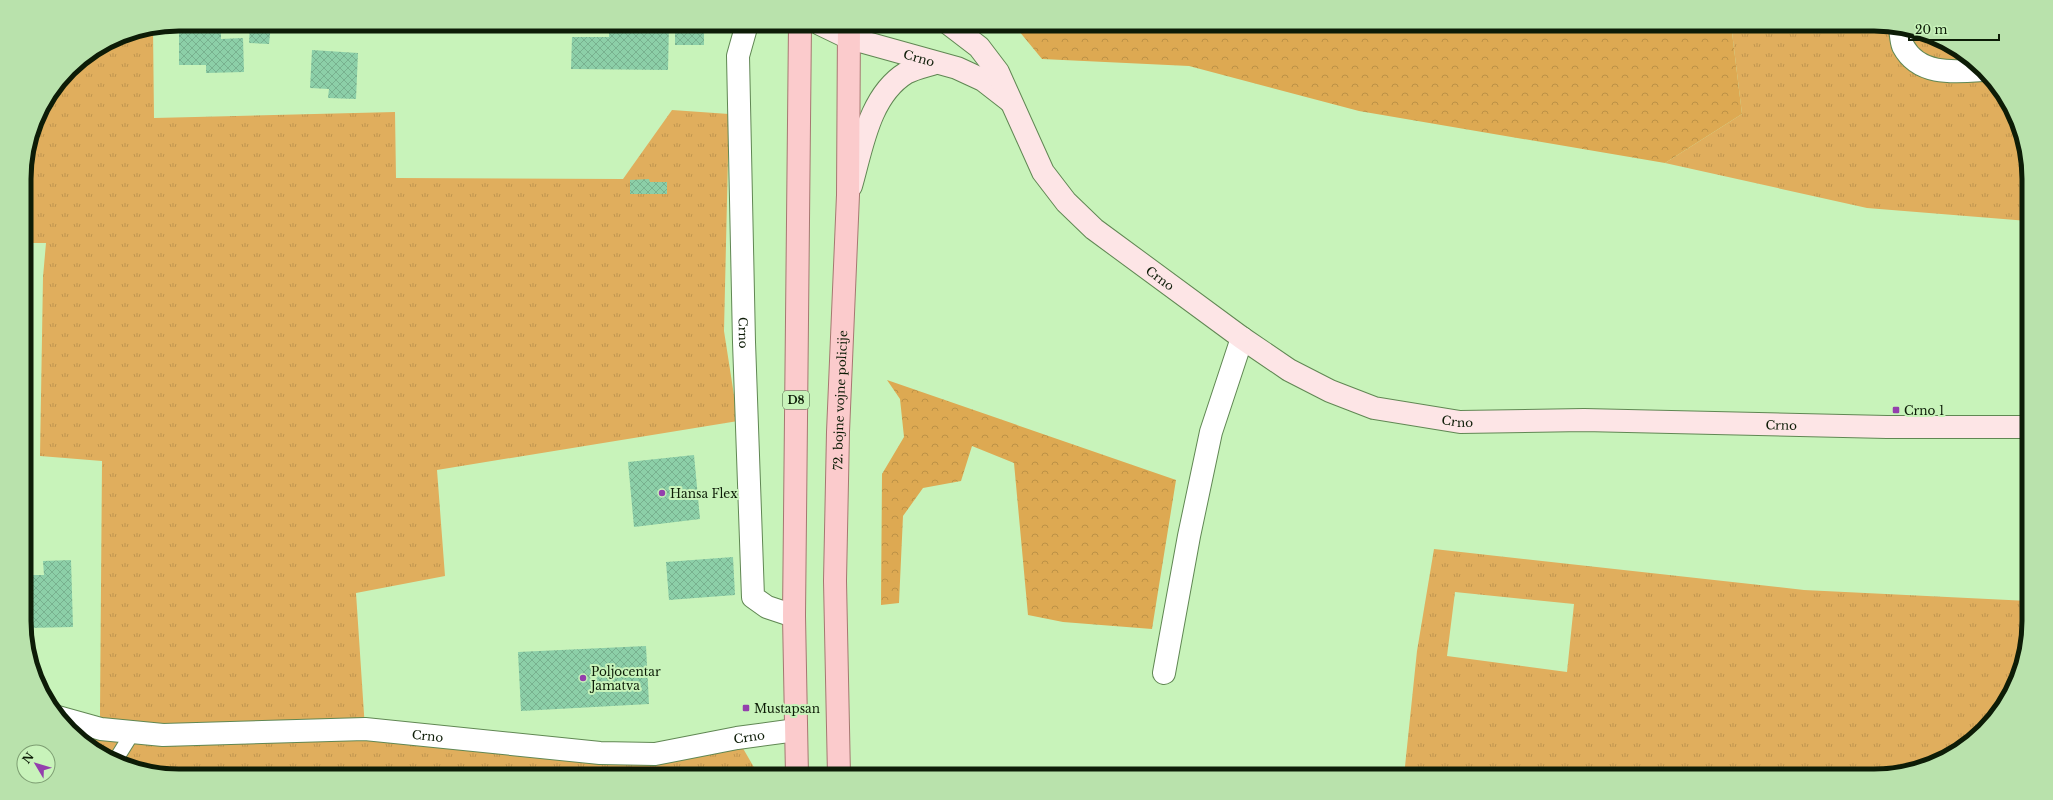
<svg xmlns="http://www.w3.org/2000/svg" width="2053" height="800" font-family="'Libre Baskerville',serif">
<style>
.grass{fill:url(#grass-tufts);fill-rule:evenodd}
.forest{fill:url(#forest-crowns)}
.building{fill:url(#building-cross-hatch)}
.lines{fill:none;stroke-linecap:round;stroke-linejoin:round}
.lane-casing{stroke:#608753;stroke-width:16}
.street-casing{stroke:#608753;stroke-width:24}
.secondary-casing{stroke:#608753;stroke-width:24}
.primary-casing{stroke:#a67771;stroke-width:24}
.lane{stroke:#fff;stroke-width:14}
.street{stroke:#fff;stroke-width:22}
.secondary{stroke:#fde5e6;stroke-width:22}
.primary{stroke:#fbcbcc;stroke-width:22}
.poi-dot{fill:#943fad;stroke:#c8f3ba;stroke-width:1.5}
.labels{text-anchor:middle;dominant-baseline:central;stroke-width:4;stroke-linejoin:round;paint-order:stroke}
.shield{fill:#c8f3ba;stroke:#455c3d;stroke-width:1}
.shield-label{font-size:11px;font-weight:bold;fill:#0d1c07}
.street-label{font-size:12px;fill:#0d1c07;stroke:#c8f3ba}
.poi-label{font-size:12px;fill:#0d1c07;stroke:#c8f3ba;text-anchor:start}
.rim{fill:none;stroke:#0d1c07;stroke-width:5}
</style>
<defs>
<pattern id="grass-tufts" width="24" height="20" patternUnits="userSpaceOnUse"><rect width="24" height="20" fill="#e0ae5d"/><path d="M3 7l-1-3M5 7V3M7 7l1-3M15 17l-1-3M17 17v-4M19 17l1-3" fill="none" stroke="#bf954f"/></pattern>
<pattern id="forest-crowns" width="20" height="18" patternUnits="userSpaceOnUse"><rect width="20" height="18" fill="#dda952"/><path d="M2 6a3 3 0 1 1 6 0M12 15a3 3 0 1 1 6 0" fill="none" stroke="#bc9146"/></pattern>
<pattern id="building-cross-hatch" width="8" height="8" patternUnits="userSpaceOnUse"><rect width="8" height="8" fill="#8ccfa8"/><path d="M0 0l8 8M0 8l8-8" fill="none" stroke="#78b18f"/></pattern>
</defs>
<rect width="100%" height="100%" fill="#c8f3ba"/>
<!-- grass -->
<path class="grass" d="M1731,24h143l50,8 36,18 31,27 22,33 15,48v63l-161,-13 -202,-45 77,-49z
M153,29l1,89 241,-6 1,66 227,1 49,-69 57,4 -5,217 14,90 -301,49 8,106 -89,17 9,136 235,24 137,-15 22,38h-580l-50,-8 -36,-18 -31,-27 39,6 -1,-14 2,-254 -62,-5 3,-179 3,-34h-21l-1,-75 16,-58 36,-47 44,-27z
M1434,549l370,41 225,11v20l-8,50 -24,44 -29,29 -44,24 -40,8h-480l13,-125zM1455,592l119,12 -7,68 -120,-16z"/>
<!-- forest -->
<path class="forest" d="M1013,24h718l11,90 -77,49 -306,-52 -170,-45 -147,-7z
M887,380l289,100 -24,149 -89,-7 -35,-7 -14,-152 -42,-17 -11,35 -38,7 -20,28 -4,87 -18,2 1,-131 22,-37 -4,-38z"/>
<!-- building -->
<path class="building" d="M179,24h42v15l22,-1 1,34 -38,1v-8h-27z
M250,24h21l-2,20 -20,-1z
M609,24h60l-1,46 -97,-1 1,-32h37z
M675,24h29v21h-29z
M312,50l46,3 -2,46 -28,-1 1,-9 -19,-1z
M649,179l1,3h17v12h-37v-14z
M694,455l6,64 -66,8 -6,-65z
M733,557l2,38 -66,5 -3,-38z
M71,560l2,67 -46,1 -1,-64 4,-1v12h14l-1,-14z
M646,646l3,58 -128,7 -3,-59z"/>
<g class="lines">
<!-- lane casing -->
<g class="lane-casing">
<path id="lane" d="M115,761l18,-29"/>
</g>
<!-- street casing -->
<g class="street-casing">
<g id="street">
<path id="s1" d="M747,24l-9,32 6,286 9,255 14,10 27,9"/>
<path d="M1900,28c1,6 1,13 3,18 16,30 51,26 80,24"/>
<path d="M1164,673l25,-137 22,-104 31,-94"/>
<path id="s2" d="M58,717l43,12 62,6 202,-6 235,24 55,1 82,-16 59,-8"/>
</g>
</g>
<!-- secondary casing -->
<g class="secondary-casing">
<g id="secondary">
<path id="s3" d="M820,24l29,14 108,30 26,12 27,21"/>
<path id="s4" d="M949,24l30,23 19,25 45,100 23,30 28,27 148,109 47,32 41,21 44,17 86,14 124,-2 303,7h141"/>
<path d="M851,186c11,-38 18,-90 55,-113 9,-5 20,-7 29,-10"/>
</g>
</g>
<!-- primary casing -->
<g class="primary-casing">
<g id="primary">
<path d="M797,776l-3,-160 6,-592"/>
<path id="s5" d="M839,776l-4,-195 3,-149 10,-237 1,-171"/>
</g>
</g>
<!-- lane -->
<use href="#lane" class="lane"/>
<!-- street -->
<use href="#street" class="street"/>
<!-- secondary -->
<use href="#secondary" class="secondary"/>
<!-- primary -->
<use href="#primary" class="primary"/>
</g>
<!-- markers -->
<g class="poi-dot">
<rect x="1892" y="406" width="8" height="8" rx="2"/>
<circle cx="662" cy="493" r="4"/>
<circle cx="583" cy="678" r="4"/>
<rect x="742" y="704" width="8" height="8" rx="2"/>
</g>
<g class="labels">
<!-- shield labels -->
<rect class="shield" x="783" y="391" width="26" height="18" rx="3"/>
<g class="shield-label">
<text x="796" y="400">D8</text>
</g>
<!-- street labels -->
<g class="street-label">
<text stroke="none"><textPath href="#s3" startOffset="105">Crno</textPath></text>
<text stroke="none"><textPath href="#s4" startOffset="338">Crno</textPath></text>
<text stroke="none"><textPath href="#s1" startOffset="310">Crno</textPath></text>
<text stroke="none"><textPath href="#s5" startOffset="376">72. bojne vojne policije</textPath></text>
<text stroke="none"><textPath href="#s4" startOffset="674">Crno</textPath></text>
<text stroke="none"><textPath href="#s4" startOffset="998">Crno</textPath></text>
<text stroke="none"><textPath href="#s2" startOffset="372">Crno</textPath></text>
<text stroke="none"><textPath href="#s2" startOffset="696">Crno</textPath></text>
</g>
<!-- poi labels -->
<g class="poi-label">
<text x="1904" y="410">Crno 1</text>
<text x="670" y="493">Hansa Flex</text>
<text x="591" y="671">Poljocentar<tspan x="591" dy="14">Jamatva</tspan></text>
<text x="754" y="708">Mustapsan</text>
</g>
</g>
<!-- crop -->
<path d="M0 0H2053V800H0ZM179 31H1874A148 148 0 0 1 2022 179V621A148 148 0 0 1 1874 769H179A148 148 0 0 1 31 621V179A148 148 0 0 1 179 31Z" fill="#b9e2ac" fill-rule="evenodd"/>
<path class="rim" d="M179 31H1874A148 148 0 0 1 2022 179V621A148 148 0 0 1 1874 769H179A148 148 0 0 1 31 621V179A148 148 0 0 1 179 31Z"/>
<!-- north arrow -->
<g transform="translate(36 764) rotate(308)"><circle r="19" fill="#c8f3ba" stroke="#7d9d72"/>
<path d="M0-3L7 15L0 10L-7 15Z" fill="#943fad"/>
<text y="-6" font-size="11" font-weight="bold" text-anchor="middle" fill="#0d1c07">N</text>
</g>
<!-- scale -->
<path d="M1909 34v6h90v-6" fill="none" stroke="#0d1c07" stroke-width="2"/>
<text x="1915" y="34" font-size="12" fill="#0d1c07" stroke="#c8f3ba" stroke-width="3" paint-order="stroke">20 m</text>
</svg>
